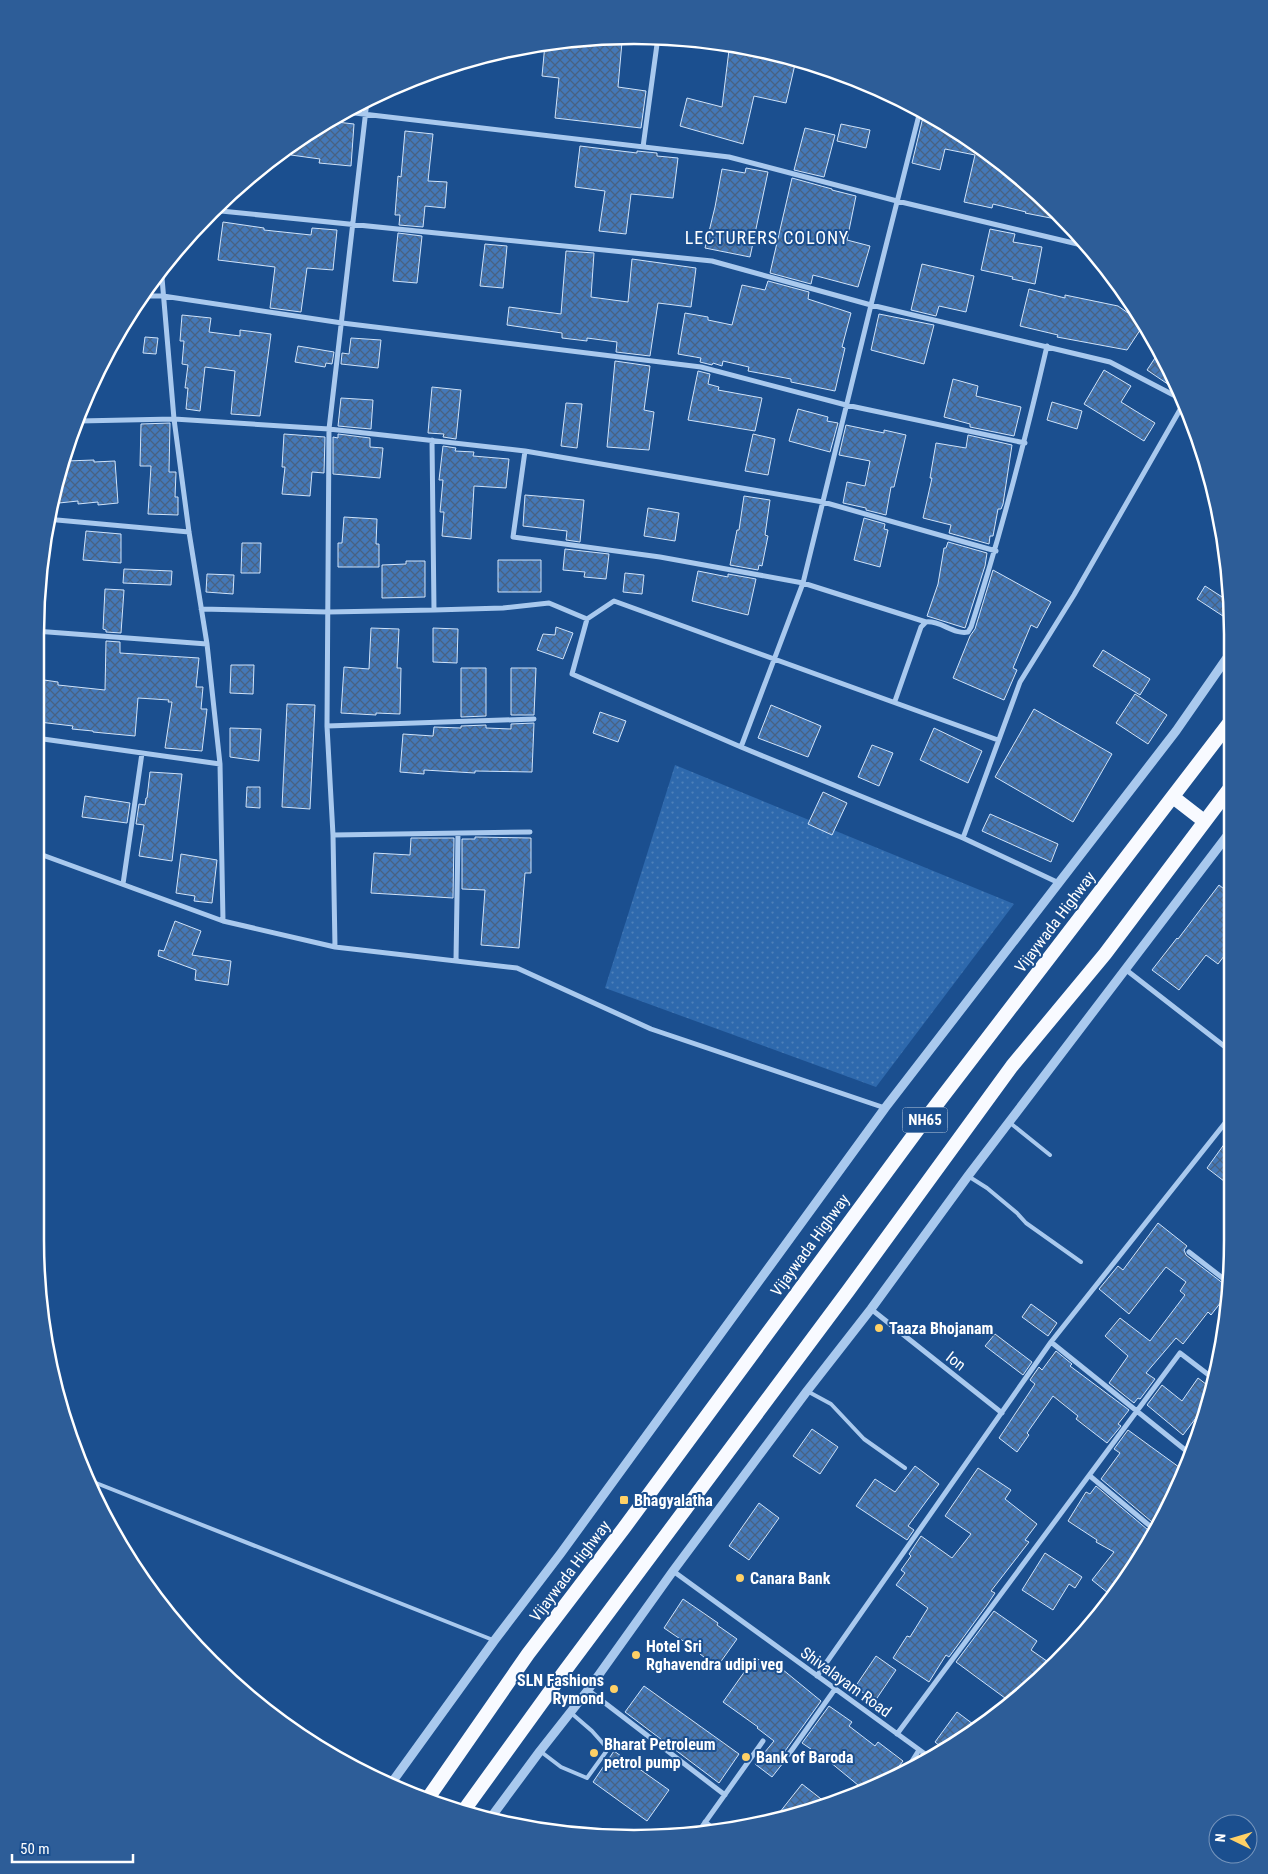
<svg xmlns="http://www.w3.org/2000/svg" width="1268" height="1874" font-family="'Roboto Condensed',sans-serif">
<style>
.grass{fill:url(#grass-dots)}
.building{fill:url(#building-cross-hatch);stroke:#cfe3fa}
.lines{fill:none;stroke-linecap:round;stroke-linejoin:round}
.service{stroke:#a9c9ee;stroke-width:4}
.minor{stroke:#a9c9ee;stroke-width:5}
.tertiary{stroke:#a9c9ee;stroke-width:9}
.trunk{stroke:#f8faff;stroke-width:14}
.poi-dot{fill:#ffd166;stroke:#1b4f8f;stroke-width:2}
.labels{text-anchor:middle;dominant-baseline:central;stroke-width:4;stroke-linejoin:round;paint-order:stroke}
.shield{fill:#1b4f8f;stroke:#bbcadd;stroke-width:1}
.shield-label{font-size:15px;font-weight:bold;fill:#fff}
.street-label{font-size:16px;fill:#fff;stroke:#1b4f8f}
.poi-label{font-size:16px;font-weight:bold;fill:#fff;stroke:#1b4f8f;text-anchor:start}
.neighbourhood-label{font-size:18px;letter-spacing:1px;fill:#fff;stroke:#1b4f8f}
.rim{fill:none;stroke:#fff;stroke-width:2.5}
</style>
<defs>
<pattern id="grass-dots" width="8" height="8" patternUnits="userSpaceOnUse" patternTransform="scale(1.25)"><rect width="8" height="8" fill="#2e69ad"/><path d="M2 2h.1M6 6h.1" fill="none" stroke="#4d80b9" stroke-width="1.8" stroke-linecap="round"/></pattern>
<pattern id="building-cross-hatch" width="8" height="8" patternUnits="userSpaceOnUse" patternTransform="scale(1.25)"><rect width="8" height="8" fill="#4478b7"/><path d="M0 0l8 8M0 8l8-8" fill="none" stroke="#486282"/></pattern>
</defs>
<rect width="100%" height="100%" fill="#1b4f8f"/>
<!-- grass -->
<path class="grass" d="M675,765l339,139 -138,183 -271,-99z"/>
<!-- building -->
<path class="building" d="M593,39l29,3 -4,45 28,4 -5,37 -86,-10 4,-40 -17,-2 3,-32z
M729,50l43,5 1,-2 23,7 -10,43 -32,-7 -11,48 -63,-18 7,-28 35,9z
M924,113l43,23 90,74 9,11 -41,-8 1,-1 -33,-8 -1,4 -28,-6 11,-47 -30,-6 -5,21 -28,-7z
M328,121l26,3 -3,42 -32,-3 1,-4 -29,-4 1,-12 9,-7z
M841,124l29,6 -4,18 -29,-7z
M805,128l30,7 -11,42 -30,-7z
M405,131l28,3 -5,47 19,1 -2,26 -20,-2 -2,21 -24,-2 1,-10h-5l3,-39 3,1z
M580,146l57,7v-2l20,2v3l21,2 -5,40 -42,-4 -5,40 -27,-3 6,-40 -30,-4z
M746,168l22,4 -18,85 -45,-9 10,-41 7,-38 23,4z
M792,178l40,11v1l24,6 -9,44 23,6 -12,41 -45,-12 -2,9 -41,-11z
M223,222l41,6v2l47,5 1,-7 25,2 -4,40 -26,-2 -6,44 -31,-4 5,-41 -57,-7z
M990,229l25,5 -2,8 29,5 -7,37 -23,-5 1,-2 -32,-7z
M398,233l24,3 -5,47 -24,-2z
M485,244l22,2 -4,42 -23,-2z
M566,251l28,2 -3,44 37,5 4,-43 64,9 -5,39 -33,-4 -8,53 -34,-4 1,-10 -30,-4v3l-25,-3v-5l-55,-8 2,-18 52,7z
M922,264l52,12 -8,36 -27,-6 -3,10 -25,-6z
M768,281l41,11 -1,7 43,14 -9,34 3,1 -10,43 -44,-9v-3l-43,-8 1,-4 -26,-6 -1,5 -9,-3 -1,2 -12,-3 1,-4 -23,-4 7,-41 23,4v3l24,5 10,-40 23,5z
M1029,289l36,9v-3l53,11 26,18 -17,26 -70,-13 1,-2 -38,-9z
M879,314l55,11 -10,39 -53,-14z
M182,315l29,3 -2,14 31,4v-6l31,4 -11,82 -29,-2 4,-43 -30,-4 -5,44 -14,-2 2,-21h-3l3,-23 -6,-1 2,-23h-4z
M145,337l13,1 -2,16 -13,-1z
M351,338l30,2 -3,28 -37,-4 1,-11 7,1z
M298,346l36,6 -2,12 -6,-1 -1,4 -30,-5z
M1159,352l7,13 15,28 -34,-23z
M615,361l35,5 -6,44 10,2 -5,38 -42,-3z
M1104,370l27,16 -10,16 34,21 -11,18 -60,-37z
M698,371l12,3 -2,10 11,3 -1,3 44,8 -7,33 -67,-11z
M953,379l25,7 -2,10 45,11 -7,29 -44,-9v-3l-26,-7z
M432,387l29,3 -5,49 -13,-2 1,-3 -16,-1z
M341,398l32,2 -2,29 -33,-3z
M1052,402l30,9 -5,18 -30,-9z
M566,403l16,1 -5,44 -16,-2z
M798,409l30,8 -1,4 11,2 -8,29 -41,-11z
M170,423l-1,49h7l-1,25h3v18l-30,-1 3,-48h-11l1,-42z
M846,425l38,8v-3l22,5 -12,52h-3l-5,28 -20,-5v-2l-23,-5 4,-21 18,4 5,-25 -31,-6z
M284,434l41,3 -1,36 -12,-1 -2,24 -28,-2 3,-27h-3z
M338,434l32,4v9l13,1 -3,30 -47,-4v-37l5,1z
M753,434l22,5 -7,36 -23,-4z
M968,435l44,10 -9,59 -2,5h-3l-5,27h-3l-1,8 -40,-11 2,-8 -28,-7 9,-40h-2l6,-35 30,5z
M443,446l13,2 -1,3 19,1 -1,4 36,3 -3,29 -32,-2 -3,53 -29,-3 2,-24h-4l3,-32h-4z
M94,460v2l21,-1 3,42 -20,2v-3l-20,2v-3l-19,2 -1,-3h-6l14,-39z
M525,495l59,5 -4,42 -14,-2 1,-9 -44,-5z
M744,496l26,4 -5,35 3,1 -6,30 -3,-1 -1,5 -28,-5 7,-35h2z
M648,508l31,5 -4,28 -31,-5z
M344,517l33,2 -1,25h3v23h-41v-24h4z
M864,518l21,6 -1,5 4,1 -8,37 -26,-7z
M86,531l35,3v29l-38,-3z
M948,542l39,11 -2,13 -20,62 -38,-12 11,-32 6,-36h2z
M242,543h19l-1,30h-19z
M565,549l44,5 -3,25 -22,-2 1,-5 -22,-2z
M498,560h43v32h-43z
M406,561h19v36l-43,1v-33l24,-1z
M124,569l48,2 -1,14 -48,-2z
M993,570l58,32 -14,26 -6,-3 -18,43 4,2 -13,30 -51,-22 17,-42 5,-7z
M698,571l30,6v-3l28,5 -8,36 -56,-14z
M625,573l19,2 -2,19 -19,-2z
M207,574l27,1 -1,19 -27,-2z
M1205,586l25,16 2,20 -35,-23z
M105,589l19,1 -3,43 -15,-1v-2l-3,-1z
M556,627l17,6 -10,26 -26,-9 6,-16 12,1z
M371,628l28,1 -2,39h4l-1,46 -24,-1v2l-35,-2 3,-46 25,2z
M433,628l25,1 -1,34 -24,-1z
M106,641l14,1v11l79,5 -3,29h7l-2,22h6l-5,42 -37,-3 7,-46h-4l1,-2 -31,-2 -3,38 -42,-4v-1l-21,-2 1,-3 -34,-4 5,-42 14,2v3l47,5z
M1103,650l47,29 -10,16 -47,-29z
M231,665h23l-1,29 -23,-1z
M461,668h25v48l-25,1z
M511,668h25l-2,47h-23z
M1135,694l32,21 -19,29 -32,-21z
M287,704l28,1 -5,104 -28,-2z
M771,705l50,21 -13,31 -50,-19z
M1034,709l78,45 -39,68 -78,-45z
M600,712l26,9 -8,21 -25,-9z
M534,723l-2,49 -57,-1v2l-51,-3v4l-24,-2 3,-38 30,2 1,-9 27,1v-2l25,-1v3l25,1v-5z
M230,728l31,1 -2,32 -29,-4z
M934,728l48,23 -14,32 -48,-23z
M872,745l21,8 -14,33 -21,-9z
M150,772l32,2 -10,87 -33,-5 5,-31 -8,-1 3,-20 6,1 1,-7h1z
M247,787h13v21l-14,-1z
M823,792l24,11 -15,32 -24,-11z
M85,796l45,7 -3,20 -45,-6z
M990,814l68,30 -7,18 -69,-31z
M475,837l56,1v35h-6l-6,75 -38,-3 4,-55 -23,-1v-50h13z
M411,838h43l-1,60 -82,-5 3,-40 36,2z
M181,854l36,6 -5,43 -18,-2 1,-5 -19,-3z
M1219,885l14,11v48l-15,20 -12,-9 -27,35 -27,-20 25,-32 1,1z
M175,921l26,10 -9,24 39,6 -3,24 -33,-5 1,-10 -38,-14 1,-6 5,1z
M1233,1132v56l-26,-20z
M1158,1223l29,23 -3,4 2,5 42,32v6l-17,22 -3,-3 -25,32 -7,-6 -30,35 9,6 -15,20 -2,-1 -4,5 -25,-20 19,-27 -23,-20 15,-18 30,23 35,-46 -5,-4 6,-9 -20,-15 -37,47 -30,-25 19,-23 5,4z
M1031,1304l26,19 -9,13 -26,-19z
M995,1334l37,28 -9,13 -38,-29z
M1056,1351l16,13 -2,2 59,44 -11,14 3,2 -14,17 -31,-24 2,-3 -25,-20 -26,37 2,2 -12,17 -18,-14 36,-54 -5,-4 9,-13 3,3z
M1198,1378l13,10 -6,18 -22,29 -36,-30 15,-20 20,16z
M812,1429l26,18 -18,27 -27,-18z
M1128,1430l55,40 -16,22 7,5 -16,30 -57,-48 19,-26 -6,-4z
M915,1466l24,18 -31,42 6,4 -7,10 -51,-34 19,-27 20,13z
M978,1468l33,22 -6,9 32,25 -12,16 4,2 -38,49 4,2 -8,12 -38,52 -3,-2 -17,27 -36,-24 14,-22 3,1 18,-29 -32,-23 9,-12 -4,-3 10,-14 -2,-2 12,-18 31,22 19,-24 -26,-18z
M1096,1486l58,49 -22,38 -19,24 -21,-17 22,-28 -18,-10 1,-2 -29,-19 18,-29 4,2z
M759,1503l20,15 -30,42 -20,-14z
M1045,1553l37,24 -7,11 -6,-4 -16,26 -31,-20z
M683,1599l35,24 -1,2 20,14 -20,28 -17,-13 1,-1 -37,-25z
M994,1611l43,30 -6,9 23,16 -45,35 -53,-39z
M876,1656l20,14 -21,31 -20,-14z
M755,1657l23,16 4,-4 39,32 -36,50v4l2,3 -15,19 -17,-13 19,-23 -17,-13 1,-1 -35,-25z
M644,1686l95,68 -20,29 -94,-71z
M829,1706l23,16 -3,4 26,20 3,-4 25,19 -13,17 -26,12 -34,-28 -28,-19z
M957,1712l16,12 -7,10 -21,16 -10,-8z
M614,1751l55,39 -22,31 -54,-39z
M802,1784l28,22 -58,16z"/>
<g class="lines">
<!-- service -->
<path class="service" d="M1009,1122l41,33
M968,1176l19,12 30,25 9,10 55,39
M807,1391l24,13 33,35 41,29
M91,1481l402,159
M540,1751l21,16 26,11 21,-29 -16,-18 -22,-19"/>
<!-- minor -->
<path class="minor" d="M346,112l383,45 168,44 189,45
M643,147l15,-110
M211,210l501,51 159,44 239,57 75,39
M161,266l13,153 15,113 18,112 13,120 3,157
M142,296h21l179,27 359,44 145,38 179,38
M79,421l95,-2 155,10 196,22 298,51 173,49
M432,440l2,170
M525,451l-12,86 147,20 143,26 123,39
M46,519l143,13
M201,609l127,3 106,-2 69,-2 46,-5 38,16
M35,631l172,13
M895,701l26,-74 5,-5c14,-2 28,13 42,10l3,-5c30,-93 54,-186 76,-281
M327,726l207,-7
M36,738l184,26
M998,740l-384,-139 -27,18 -15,55 169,73 222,91 96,45
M741,747l62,-164 68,-278 49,-194
M333,835l197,-3
M963,838l57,-156 54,-87 111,-194
M37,853l186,68 112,26 182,21 134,61 234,79
M123,884l19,-131
M335,947l-2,-112 -6,-109 2,-297 38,-328
M456,960l2,-126
M1125,969l108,84
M1189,1252l40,31
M871,1309l131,104
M1051,1342l138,111
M1090,1476l66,55
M673,1571l259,188
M817,1676l234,-334 182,-229
M588,1690l137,105
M897,1734l283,-381 34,26
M789,1754l46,-65
M906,1771l13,-21
M705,1822l10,8
M699,1831l64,-90"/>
<!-- tertiary -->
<path class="tertiary" d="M390,1785l104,-144 67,-88 324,-445 291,-377 57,-82
M489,1820l51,-69 48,-61 85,-119 134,-180 64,-82 97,-133 265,-348"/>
<!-- trunk -->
<path class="trunk" d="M1173,797l31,24
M426,1801l102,-147 96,-126 303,-411 306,-399
M462,1813l102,-141 284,-381 164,-225 93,-112 128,-170"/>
</g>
<!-- markers -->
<g class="poi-dot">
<circle cx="879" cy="1328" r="5"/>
<rect x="619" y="1495" width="10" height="10" rx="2.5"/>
<circle cx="740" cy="1578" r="5"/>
<circle cx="636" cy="1655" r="5"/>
<circle cx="614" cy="1689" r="5"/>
<circle cx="594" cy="1753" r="5"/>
<circle cx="746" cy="1757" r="5"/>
</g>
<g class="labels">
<!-- shield labels -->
<rect class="shield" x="902.5" y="1107.5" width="45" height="25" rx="4"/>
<g class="shield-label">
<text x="925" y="1120">NH65</text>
</g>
<!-- street labels -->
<g class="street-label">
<text transform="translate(1055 922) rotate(-53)">Vijaywada Highway</text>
<text transform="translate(810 1245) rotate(-54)">Vijaywada Highway</text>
<text transform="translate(956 1361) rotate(38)">Ion</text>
<text transform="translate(570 1571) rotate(-53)">Vijaywada Highway</text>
<text transform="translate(846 1682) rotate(36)">Shivalayam Road</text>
</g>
<!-- poi labels -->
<g class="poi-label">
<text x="889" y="1328">Taaza Bhojanam</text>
<text x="634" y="1500">Bhagyalatha</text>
<text x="750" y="1578">Canara Bank</text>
<text x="646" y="1646">Hotel Sri<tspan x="646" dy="18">Rghavendra udipi veg</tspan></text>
<text x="604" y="1680" text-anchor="end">SLN Fashions<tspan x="604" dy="18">Rymond</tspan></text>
<text x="604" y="1744">Bharat Petroleum<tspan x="604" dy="18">petrol pump</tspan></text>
<text x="756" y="1757">Bank of Baroda</text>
</g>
<!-- neighbourhood labels -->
<g class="neighbourhood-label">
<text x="767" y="237">LECTURERS COLONY</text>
</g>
</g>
<!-- crop -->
<path d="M0 0H1268V1874H0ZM634 44H634A590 590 0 0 1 1224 634V1240A590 590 0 0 1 634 1830H634A590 590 0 0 1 44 1240V634A590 590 0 0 1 634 44Z" fill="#2d5d98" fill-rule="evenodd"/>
<path class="rim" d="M634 44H634A590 590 0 0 1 1224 634V1240A590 590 0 0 1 634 1830H634A590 590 0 0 1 44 1240V634A590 590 0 0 1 634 44Z"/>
<!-- north arrow -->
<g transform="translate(1233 1839) rotate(275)"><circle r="24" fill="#1b4f8f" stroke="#7695bc"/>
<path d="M0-4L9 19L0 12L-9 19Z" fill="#ffd166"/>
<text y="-8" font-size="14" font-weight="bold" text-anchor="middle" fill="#ffffff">N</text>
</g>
<!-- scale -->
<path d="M12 1854v8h121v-8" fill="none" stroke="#ffffff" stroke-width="2.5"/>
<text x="20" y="1854" font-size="15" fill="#ffffff" stroke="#1b4f8f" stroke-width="4" paint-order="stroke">50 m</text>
</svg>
